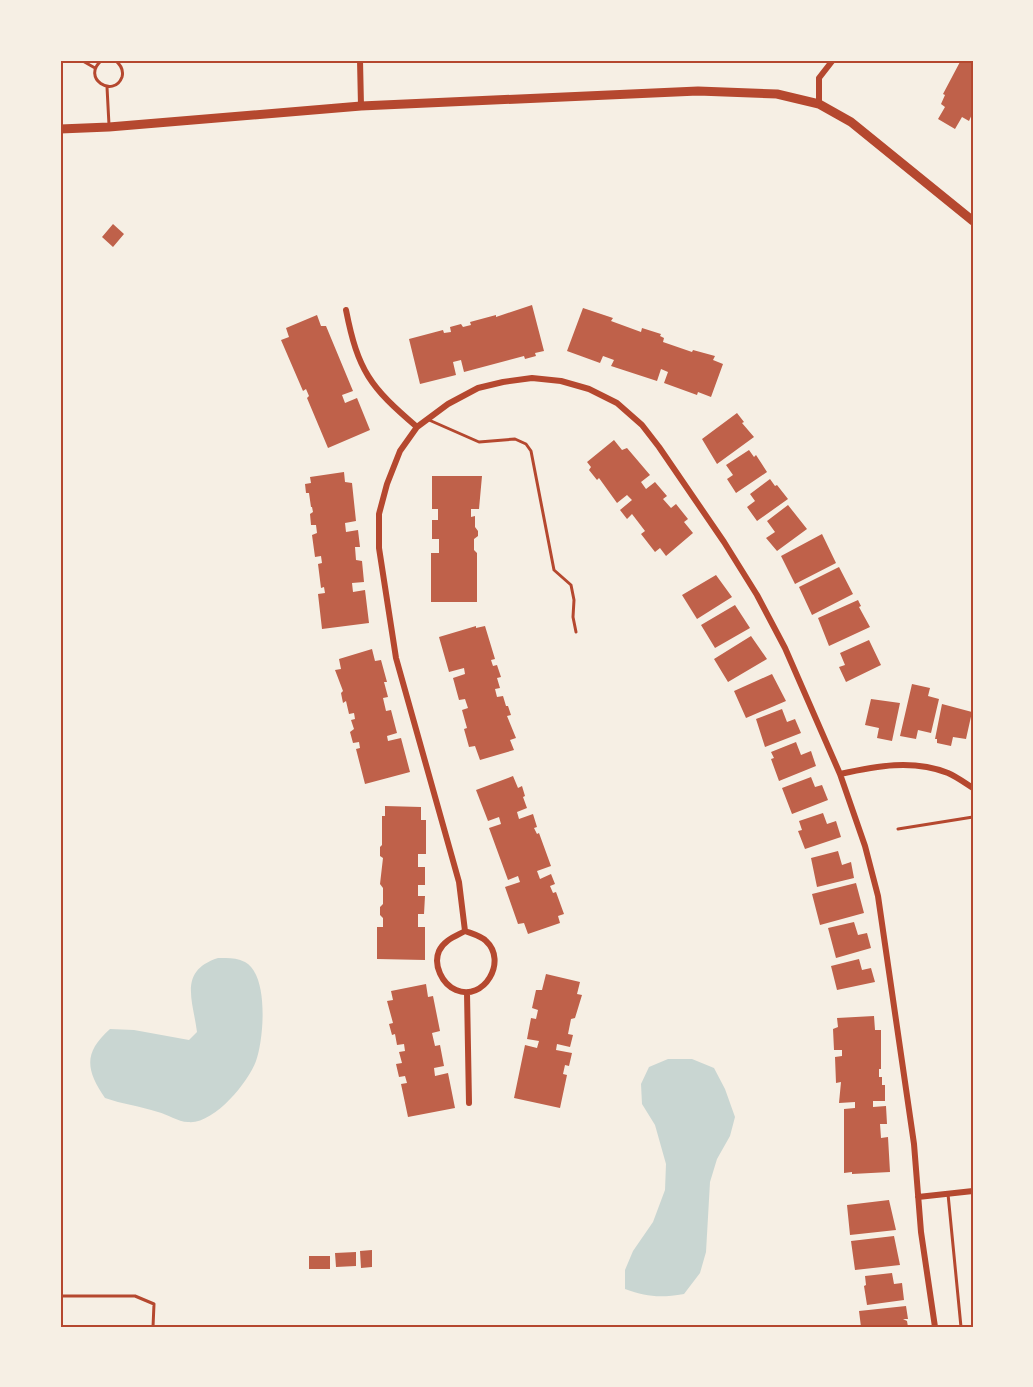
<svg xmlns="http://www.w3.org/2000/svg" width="1033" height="1387" font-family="Overpass,sans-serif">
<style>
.water{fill:#c9d6d2}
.building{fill:#bf614a}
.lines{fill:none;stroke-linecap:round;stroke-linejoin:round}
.service{stroke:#b5482f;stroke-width:3}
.minor{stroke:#b5482f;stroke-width:6}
.secondary{stroke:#b5482f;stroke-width:9}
.neatline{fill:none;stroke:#b5482f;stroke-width:2}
</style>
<rect width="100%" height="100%" fill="#f6efe4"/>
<!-- water -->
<path class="water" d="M218,958c9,0 18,-1 27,4 24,13 19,77 11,99 -8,22 -43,64 -68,61 -10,0 -21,-8 -30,-10 -18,-6 -36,-8 -53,-14 -19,-28 -22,-45 5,-69l24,1 55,10 8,-8c-4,-32 -19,-61 21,-74z
M668,1059h24l22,9 11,21 10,28 -5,19 -13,23 -7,23 -4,70 -6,21 -16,21c-24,4 -37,3 -59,-5v-19l8,-19 20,-29 12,-32 1,-26 -11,-39 -13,-21 -1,-20 8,-17z"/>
<!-- building -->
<path class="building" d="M961,60l12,2v50l-4,9 -7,-4 -7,12 -17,-10 7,-12 -4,-3 4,-9 -2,-1z
M113,224l11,10 -11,13 -11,-10z
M532,305l12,46 -9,2 1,3 -11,3 -1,-3 -60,16 -3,-12 -8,2 3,13 -36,9 -11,-45 34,-9 1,3 7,-1 -1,-5 11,-3 2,3 8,-2 -1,-3 26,-7v2z
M583,308l30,10 -2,3 30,11 1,-4 19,6 -1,2 4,2 -1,4 29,10 1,-2 22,6 -2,4 10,4 -12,33 -13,-5 -1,3 -33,-12 4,-11 -7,-3 -4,12 -46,-15 3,-6 -11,-4 -3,7 -33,-12z
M317,315l4,11h5l27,65 -11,4 3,8 12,-5 13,32 -42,18 -21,-50 2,-2 -3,-7 -3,2 -22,-51 8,-3 -3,-9z
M737,413l7,9 -2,1 12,14 -37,27 -15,-25z
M614,440l8,10 5,-2 23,27 -9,7 5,7 9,-7 12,14 -4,3 8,9 5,-4 12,15 -4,3 9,11 -27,23 -6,-8 -5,4 -14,-18 4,-3 -13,-17 -5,5 -7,-9 12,-10 -5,-5 -10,8 -18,-25 -2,2 -8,-10 2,-3 -4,-5z
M749,450l5,7 2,-2 11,17 -31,21 -9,-14 6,-4 -7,-10z
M344,472l1,10 7,1 4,38 -11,2 1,9 12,-2 2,17h-5l1,13 6,1 2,21 -12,1 1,9 12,-2 4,33 -47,6 -4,-35 7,-1 -1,-6 -3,1 -3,-24 4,-1 -1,-7 -6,1 -3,-22 5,-2 -1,-8h-5l-1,-11 3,-2 -1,-5h-1l-2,-14h-3l-1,-9 6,-1 -1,-6z
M432,476h50l-3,33h-8v8l4,-1v11l3,4v5l-4,3v11l3,3v49h-46v-49h8v-14h-7v-19h6v-11h-6z
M770,479l5,7 2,-1 11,14 -31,22 -10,-14 8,-6 -5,-7z
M788,505l19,24 -30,22 -11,-13 9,-6 -8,-11z
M822,534l14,29 -41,21 -14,-28z
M839,567l14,27 -41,21 -13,-28z
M716,575l16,22 -35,22 -15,-24z
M858,600l3,6 -2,1 11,20 -41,19 -11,-28z
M735,605l15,23 -35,20 -14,-23z
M476,626v2l9,-2 10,33 -4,1 2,6 4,-1 4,12 -4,1 3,10 -5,1 2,8 6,-1 3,10h2l3,9 -4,1 9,22 -6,2 4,10 -34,10 -5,-14 -6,1 -5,-18 3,-1 -5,-18 6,-2 -3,-9 -6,1 -6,-22 12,-4 -1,-6 -15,4 -10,-35z
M751,636l16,23 -39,23 -14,-23z
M869,640l12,25 -35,17 -7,-15 6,-2 -5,-12z
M372,649l3,12 6,-1 6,22h-3l4,15 -5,1 3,13 5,-1 6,23 -10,3 1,5 13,-3 9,34 -45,12 -9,-35 4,-1 -1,-6 -6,1 -3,-11 4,-3 -3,-9 4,-1 -1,-6 -5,1 -3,-13 -3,2 -2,-10 2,-2 -8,-21 6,-1 -2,-10z
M772,674l14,27 -40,17 -12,-27z
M912,684l18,4 -2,8 11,3 -8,34 -13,-3 -2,9 -16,-3z
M871,699l29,4 -8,38 -15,-3 2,-10 -14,-3z
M942,704l30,8 -6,27 -13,-2 -2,9 -14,-3v-4h-2z
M782,709l5,13 8,-3 6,14 -36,14 -9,-28z
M796,742l5,13 10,-4 5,15 -37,15 -8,-22 3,-1 -3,-6z
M513,776l5,12 4,-2 3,10 -2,1 4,11 -10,4 2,7 14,-5 4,13 -3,1 3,6 2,-1 12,33 -14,5 3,8 11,-5 4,10 -5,2 3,7 3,-1 8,22 -6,2 2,7 -32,11 -4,-11 -6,1 -13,-37 15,-5 -2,-6 -10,4 -19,-52 12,-4 -2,-7 -11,4 -12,-31z
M811,777l4,10 7,-2 6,15 -36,14 -10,-26z
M385,806l36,1v13h5v34h-8v13h7v18h-7v11h7l-1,18h-6v13h7v33l-48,-1v-32h6v-9l-3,-3v-8l3,-3v-16l-3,-4 3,-26 -3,-2v-9l2,-2v-29h3z
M823,813l4,11 9,-3 5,16 -36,12 -7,-18 4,-1 -3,-9z
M838,851l4,14 9,-3 3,16 -37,9 -6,-29z
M856,883l8,30 -44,12 -8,-31z
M854,922l4,13 9,-2 4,15 -35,10 -8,-30z
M859,959l3,11 9,-2 4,14 -38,8 -6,-24z
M546,974l34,8 -3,12 5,1 -7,23 -4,1 -3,15 5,1 -3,12 -13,-3 -1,6 16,3 -3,13 -4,-1 -2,9 4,1 -7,33 -46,-10 11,-53 12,3 2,-7 -12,-2 4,-21 5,1 2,-9 -6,-2 4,-18h6z
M426,984l2,13 5,-1 7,35 -8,2 3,13 5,-1 4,21 -10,2 1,8 13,-3 7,35 -47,9 -7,-33 6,-1 -2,-7 -6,1 -3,-13 6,-1 -3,-11 6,-1 -1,-7 -7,1 -2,-11 -3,1 -3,-11 4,-1 -6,-22 6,-1 -2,-9z
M874,1016l1,14h6v39h-2v8h3v8h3v16h-12v6l13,-1 1,18h-7l1,14 7,-1 2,35 -38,2v-2l-8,1v-64l11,-1v-6l-16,1 2,-21 -5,1 -1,-26 7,-1v-6h-8l-1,-21 5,-2 -1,-9z
M889,1200l7,30 -46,5 -3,-30z
M894,1236l6,29 -45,5 -4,-29z
M372,1250v17l-11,1 -1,-17z
M356,1252v14l-20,1 -1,-14z
M309,1256h21v13h-21z
M892,1273l2,11 8,-1 2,17 -37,5 -3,-19 2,-1 -1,-9z
M906,1306l2,13h-5l4,2 1,6h-47l-2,-16z"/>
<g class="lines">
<!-- service -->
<path class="service" d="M81,60l14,8
M102,60c-22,18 12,39 20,17 2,-7 -1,-12 -7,-17
M107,87l2,38
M429,420l50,22 36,-3 11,5 5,7 23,119 17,15 3,15 -1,17 3,15
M898,829l75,-12
M948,1194l13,133
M60,1296h75l19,8 -1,23"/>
<!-- minor -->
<path class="minor" d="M360,60l1,46
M819,104v-26l14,-18
M346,310c12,61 24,77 71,117
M840,774c36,-8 73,-15 108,-1 9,4 17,10 25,15
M465,931l-6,-49 -63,-224 -17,-110v-34l8,-30 13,-33 17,-24 31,-23 30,-16 25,-6 29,-4 29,3 28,8 28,14 25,22 17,22 65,95 33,53 28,53 55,126 25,72 13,50 36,248 7,88 14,95
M465,931c8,3 16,5 21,10 22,20 -2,61 -30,49 -14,-6 -23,-25 -17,-39 5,-11 17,-15 26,-20z
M467,993l2,110
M918,1197l55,-6"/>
<!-- secondary -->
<path class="secondary" d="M60,129l49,-2 252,-21 337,-15 79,3 42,10 32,18 122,99"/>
</g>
<!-- border -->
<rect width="1033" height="1387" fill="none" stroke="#f6efe4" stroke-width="123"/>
<rect x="62" y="62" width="910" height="1264" class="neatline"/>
</svg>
